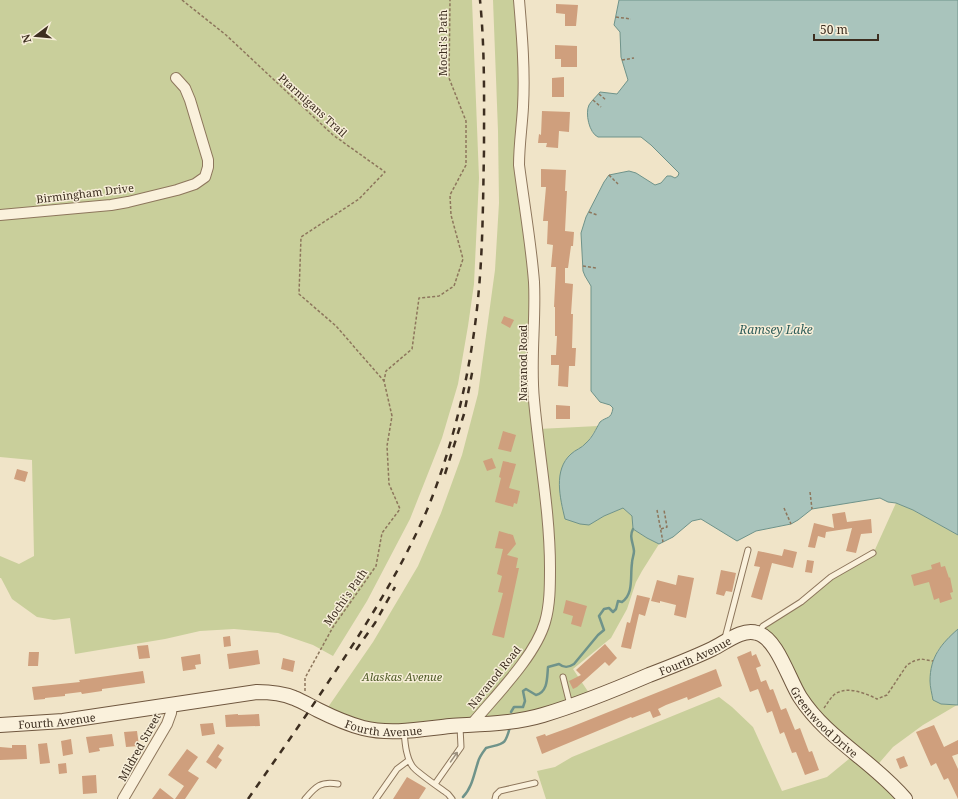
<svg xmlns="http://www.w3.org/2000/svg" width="958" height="799" font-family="'Noto Serif',serif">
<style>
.green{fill:#c9cf9b}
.water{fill:#a9c4bc;stroke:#6f938a}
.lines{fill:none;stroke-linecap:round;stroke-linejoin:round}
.stream{stroke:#6f938a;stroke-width:2.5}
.building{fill:#cf9f7d}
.lane-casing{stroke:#8d765c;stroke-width:7}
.street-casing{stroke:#8d765c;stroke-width:12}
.secondary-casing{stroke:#6f573f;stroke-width:16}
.path{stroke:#8d765c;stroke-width:1.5;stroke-dasharray:3 2;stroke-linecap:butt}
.lane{stroke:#faf1dc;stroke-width:5}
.street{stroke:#faf1dc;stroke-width:10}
.secondary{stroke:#faf1dc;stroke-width:14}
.rail{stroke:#3d2e20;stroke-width:2.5;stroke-dasharray:7 7;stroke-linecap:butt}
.oneway{stroke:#9c907e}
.labels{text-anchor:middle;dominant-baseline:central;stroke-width:3;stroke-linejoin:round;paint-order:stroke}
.street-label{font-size:11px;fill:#3d2e20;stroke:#f7eed8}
.park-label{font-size:11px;font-style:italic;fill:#4d5a26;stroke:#f7eed8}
.water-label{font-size:12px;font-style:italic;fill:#2f5d5a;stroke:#f7eed8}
</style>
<rect width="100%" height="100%" fill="#f0e4c8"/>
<!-- green -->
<path class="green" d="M0,0h472l7,178 -5,106 -6,42 -10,58 -16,54 -32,81 -43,82 -34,55 -20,-11 -35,-12 -44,-4 -34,2 -35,8 -90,15 -5,-36 -16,2 -17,-3 -25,-18 -11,-21h-1v-22l19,8 15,-8 -2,-96 -32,-3z
M493,0h26v149l6,60 13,220 60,-3 -12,18 -15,10 -6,7 -5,30 5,28 31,2 8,-5 19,-8 9,8 1,13 14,9 12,6 -17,27 -6,11 -9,27 -16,29 -38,31 20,30 -22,8 -167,24 -80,-18 49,-71 45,-76 23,-53 21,-58 16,-61 17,-124 4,-67 -1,-72z
M896,503l17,7 45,25v94l-20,21 -6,15 -2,17 2,8 9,14 16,1 -34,20 -30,22 -19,22 31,30h-359l-9,-28 18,-4 17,-10 147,-60 13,10 21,20 29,64 45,-14 28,-23 -21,-17 -65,-96 -6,-14 69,-49 41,-24z"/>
<!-- water -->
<path class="water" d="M619,0h339v535l-45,-25 -17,-7 -8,-1 -8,-4 -68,11 -14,11 -7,4 -35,7 -19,10 -36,-22 -9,2 -19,16 -14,7 -12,-6 -14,-9 -1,-13 -9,-8 -19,8 -15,9 -9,-1 -15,-5c-5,-21 -12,-49 6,-65 4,-4 11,-6 15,-11 6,-5 10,-14 14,-21 7,-6 11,-2 13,-14l-3,-3 -10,-3 -9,-11v-105l-6,-10 -2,-5 -2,-38 5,-16 18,-35 5,-7 20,-4 7,2 19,12 6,-2 6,-7h4l4,2 3,-2 1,-3 -28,-28 -10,-8h-43c-9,-4 -13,-24 -9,-32 3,-5 8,-9 11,-13l17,2 11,-14 -7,-23 -1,-25 -6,-7z
M958,629v76l-17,-1 -8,-4c-1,-6 -3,-13 -3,-19 0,-24 11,-37 28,-52z"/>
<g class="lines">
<!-- stream -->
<path class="stream" d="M511,712l3,-5h9l2,-6 -2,-10 3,-2 10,6c12,-3 11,-17 12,-28l11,-3c5,4 9,4 15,0l24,-29 6,-5 -5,-14 5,-7 5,-1 4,4 3,-3 2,-8 4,1c12,-8 8,-26 10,-39 0,-4 2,-8 2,-12 -1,-9 -5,-14 -1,-22
M463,797c9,-9 11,-23 15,-35 1,-5 5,-10 8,-14 18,-5 19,-2 24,-21"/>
</g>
<!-- building -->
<path class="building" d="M556,4l22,1 -2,21h-11v-12l-9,-1z
M555,45l22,1v21h-16v-8h-6z
M564,77v20h-12v-19z
M542,111l28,1 -1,20 -10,-1 -1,17 -12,-1 1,-4h-9l1,-9 2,1z
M541,169l25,1 -1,21h2l-2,40 9,1 -1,14h-2l-3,22h-3v15l8,1 -2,30h2l-1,34h4l-1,18h-6l-1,21 -10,-1 1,-21h-8v-10h5l1,-19h-2v-29h-1l2,-40h-5l2,-22 -6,-1 1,-23h-5l3,-34h-5z
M504,316l10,4 -4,8 -9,-5z
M556,405l14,1v13h-14z
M503,431l13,4 -5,17 -13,-3z
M492,458l4,10 -9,3 -4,-10z
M503,461l13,3 -7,24 11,3 -3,13 -3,-1 -1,4 -18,-5 6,-24 -2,-1z
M17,469l11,3 -3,10 -11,-3z
M845,512l2,10 24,-3 1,14 -11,1 -5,19 -10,-2 6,-23 -26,4 -1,6 -7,-2 -3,12 -7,-1 6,-24 20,5 -2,-14z
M499,531l14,4 3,9 -9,11 11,3 -2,10h3l-15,70 -12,-3 11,-42 -5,-1 4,-16 -5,-2 6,-25 -8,-1z
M784,549l13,3 -4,16 -21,-5 -10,37 -11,-3 9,-30 -6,-1 4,-15 24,5z
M807,560l7,1 -2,12 -7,-1z
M940,562l1,5 4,-1 4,12 1,-1 3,15 -3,1 2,6 -12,4 -1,-5 -5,2 -5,-18 -15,4 -3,-11 21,-6 -1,-4z
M721,570l15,3 -4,19 -6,-1 -2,5 -8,-2z
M678,575l16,3 -8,40 -12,-3 2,-10 -16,-4v2l-9,-2 6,-21 19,5z
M637,595l13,3 -5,18 -6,-2 -8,35 -10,-2 6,-25 3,1z
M566,600l21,6 -6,21 -10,-3 2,-8 -10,-3z
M230,636l1,10 -7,1 -1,-10z
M605,644l12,14 -8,8 -4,-4 -28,25 -4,2 -4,-8 12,-6 -5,-5z
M148,645l2,13 -11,1 -2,-13z
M258,650l2,14 -31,5 -2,-15z
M751,651l1,5 4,-2 5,12 -5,2 5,14 5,-2 4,10 3,-1 8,21 5,-2 9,22 5,-2 9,24 3,-1 7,19 -14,5 -9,-23 -4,1 -8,-21 -4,2 -8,-23 -5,2 -9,-24 -8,3 -13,-35z
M29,652h10l-1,14h-10z
M200,654l1,10 -6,1 1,4 -13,2 -2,-14z
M283,658l12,3 -2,11 -12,-3z
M716,669l6,17 -34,14 -1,-3 -21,8 -8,4 3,6 -8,3 -3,-7 -18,7 -1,-1 -89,37 -6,-17 9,-3 1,2 25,-9z
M143,671l2,12 -43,6v2l-20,3 -1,-2 -16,2v2l-20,2v1l-11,1 -2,-13 48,-5 -1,-2z
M238,714v1l21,-1 1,12 -34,1 -1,-12z
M213,723l2,11 -13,2 -2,-12z
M934,725l10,22 14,-7v14l-6,2 6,13v30l-10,-21 -4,2 -8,-17 -5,3 -15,-34z
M137,731l2,15 -13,1 -2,-15z
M112,734l2,12 -15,2 1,3 -11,2 -3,-16z
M71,739l2,15 -10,2 -2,-15z
M47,743l3,20 -10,1 -2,-20z
M218,744l6,4 -6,9 4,3 -6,9 -10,-7z
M12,745h14l1,14 -27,1v-13l12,1z
M187,749l11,8 -10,14 11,7 -14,21h-10l9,-13 -16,-11z
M904,756l4,10 -8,3 -4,-10z
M66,763l1,10 -8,1 -1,-10z
M96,775l1,18 -14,1 -1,-18z
M407,777l19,11 -7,11h-26z
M160,788l14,11h-22z"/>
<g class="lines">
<!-- lane casing -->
<g class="lane-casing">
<path id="lane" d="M759,632l4,-6 38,-24 30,-25 42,-24
M725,638l23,-88
M563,677l7,28
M404,731c1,12 2,27 9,36 6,7 27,21 35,27l4,5
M435,784l26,-37 -1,-20
M305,799c11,-13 16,-18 33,-15
M376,799l21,-30 12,-9
M495,799l1,-4 4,-4 35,-8"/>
</g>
<!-- street casing -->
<g class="street-casing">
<path id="street" d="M0,215l111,-10 17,-3 49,-12 18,-6 10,-7 3,-10v-7l-18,-60 -5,-12 -9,-10
M471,725c23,-28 64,-68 74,-103 5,-17 5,-36 5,-54 0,-56 -11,-112 -16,-168 -4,-40 2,-79 0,-118 -3,-39 -10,-78 -15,-117 0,-20 3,-39 4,-58 2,-36 -1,-72 -4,-107
M123,799l44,-75 4,-11 1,-8"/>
</g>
<!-- secondary casing -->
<g class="secondary-casing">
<g id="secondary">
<path id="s1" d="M0,725l63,-4 194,-29c13,0 25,1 37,6 8,3 16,8 24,12 14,7 30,14 45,18 28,7 59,1 87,-2 31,-2 63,-2 93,-11 37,-11 71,-25 106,-40 21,-8 42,-16 63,-26 13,-6 30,-21 45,-16 20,5 32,47 43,64 27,42 73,64 105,102"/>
</g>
</g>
<!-- path -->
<path class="path" d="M182,0l44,35 107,100 52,37 -26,27 -58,38 -2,57 37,32 48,55
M616,17l15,2
M622,60l12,-2
M599,94l7,6
M593,100l8,7
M609,175l9,9
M589,212l8,3
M583,266l13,2
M810,492l2,17
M784,508l7,16
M657,510l6,32
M661,529l6,-2 -3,-17
M305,691v-13l28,-51 43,-61 6,-33 18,-24 -11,-25 -2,-38 5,-30 -8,-35 2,-10 26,-22 7,-51 20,-2 15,-10 9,-27 -12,-44 -1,-20 16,-30v-44l-17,-43 1,-78
M824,708c4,-5 8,-14 15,-16 12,-5 28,2 38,7l10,-4 20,-30 7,-4 7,-2 12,2"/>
<!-- lane -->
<use href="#lane" class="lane"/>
<!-- street -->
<use href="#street" class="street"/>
<!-- secondary -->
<use href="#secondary" class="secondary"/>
<!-- rail -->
<path class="rail" d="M445,474l19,-60 9,-46
M356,650l19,-27 20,-36
M248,799c28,-40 56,-80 83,-121 36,-54 70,-108 96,-168 28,-68 46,-149 52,-222 4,-45 4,-91 5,-137 0,-50 1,-101 -4,-151"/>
</g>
<!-- one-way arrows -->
<defs><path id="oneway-shaft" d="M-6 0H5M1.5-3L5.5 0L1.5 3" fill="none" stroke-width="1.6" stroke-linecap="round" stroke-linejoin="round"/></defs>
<use class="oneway" href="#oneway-shaft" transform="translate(454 757) rotate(-55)"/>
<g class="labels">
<!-- street labels -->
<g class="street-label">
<text transform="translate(442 43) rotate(-90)">Mochi's Path</text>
<text transform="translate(313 105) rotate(42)">Ptarmigans Trail</text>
<text transform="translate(85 193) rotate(-7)">Birmingham Drive</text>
<text transform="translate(522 363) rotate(-90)">Navanod Road</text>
<text transform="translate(345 597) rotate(-55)">Mochi's Path</text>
<text stroke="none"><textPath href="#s1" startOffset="717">Fourth Avenue</textPath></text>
<text transform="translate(494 677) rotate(-51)">Navanod Road</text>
<text stroke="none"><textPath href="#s1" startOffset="57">Fourth Avenue</textPath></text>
<text stroke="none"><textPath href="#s1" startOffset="898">Greenwood Drive</textPath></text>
<text stroke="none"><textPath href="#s1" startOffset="393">Fourth Avenue</textPath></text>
<text transform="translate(139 747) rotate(-61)">Mildred Street</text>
</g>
<!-- park labels -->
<g class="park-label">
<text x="402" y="676">Alaskas Avenue</text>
</g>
<!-- water labels -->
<g class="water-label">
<text x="776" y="329">Ramsey Lake</text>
</g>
</g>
<!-- north arrow -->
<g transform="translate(36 36) rotate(254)" stroke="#f7eed8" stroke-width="3" paint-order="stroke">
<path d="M0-3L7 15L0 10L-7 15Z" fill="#3d2e20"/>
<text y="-6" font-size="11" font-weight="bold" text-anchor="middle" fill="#3d2e20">N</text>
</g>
<!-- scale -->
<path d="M814 34v6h64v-6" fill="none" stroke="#3d2e20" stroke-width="2"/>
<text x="820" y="34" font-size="12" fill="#3d2e20" stroke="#f7eed8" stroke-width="3" paint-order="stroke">50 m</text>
</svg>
